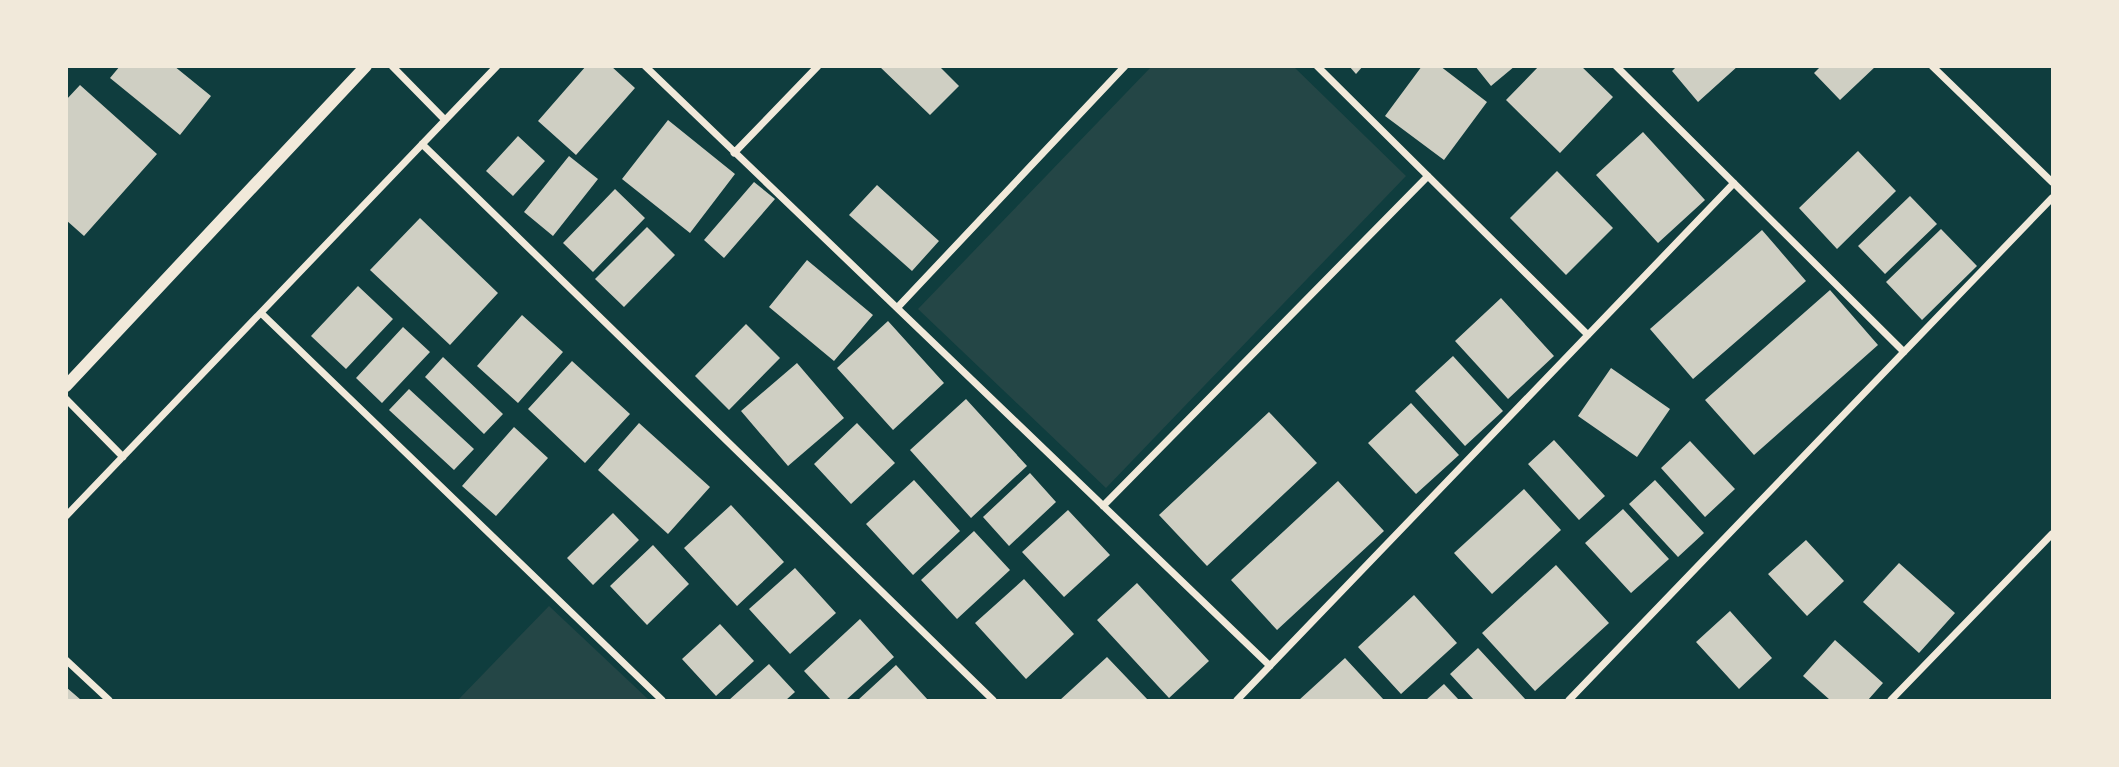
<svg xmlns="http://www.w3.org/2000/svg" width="2119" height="767" font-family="Roboto,sans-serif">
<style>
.green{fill:#244646}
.building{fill:#cfcfc3}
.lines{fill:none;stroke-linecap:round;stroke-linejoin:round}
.minor{stroke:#f1e9da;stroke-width:7}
.tertiary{stroke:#f1e9da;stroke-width:12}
</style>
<rect width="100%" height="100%" fill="#0f3d3e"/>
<!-- green -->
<path class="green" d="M1151,67h143l112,109 -300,312 -188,-179z
M549,606l100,94h-191z"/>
<!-- building -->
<path class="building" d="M120,66h54l37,30 -31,39 -70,-57z
M586,66h25l24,22 -59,67 -38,-34z
M879,66h60l20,20 -29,29z
M1349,66h14l-7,8z
M1422,66h18l47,36 -43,58 -59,-44z
M1475,66h40l-24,20z
M1539,66h42l32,31 -53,56 -54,-53z
M1677,66h61l-40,36 -26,-31z
M1821,66h55l-36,34 -26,-27z
M80,85l77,69 -73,82 -18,-16v-120z
M668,120l67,54 -45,59 -68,-54z
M1643,132l62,68 -47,43 -62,-68z
M518,136l27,25 -32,35 -27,-25z
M1858,151l38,40 -59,58 -38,-41z
M569,156l29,23 -45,57 -29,-24z
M1557,171l56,57 -47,47 -56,-57z
M754,182l21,17 -51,59 -20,-18z
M877,185l62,56 -27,30 -63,-56z
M615,189l30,29 -52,54 -30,-29z
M1910,196l27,28 -52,50 -27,-28z
M420,218l78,75 -48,52 -80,-75z
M647,227l28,28 -51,52 -29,-28z
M1941,229l36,37 -55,54 -36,-38z
M1762,230l44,51 -113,98 -43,-50z
M807,260l66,55 -39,46 -65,-54z
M358,286l35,33 -47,50 -35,-33z
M1830,290l48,55 -124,110 -49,-55z
M1501,298l53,58 -46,43 -53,-58z
M522,315l41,37 -45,51 -41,-37z
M888,321l56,62 -51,47 -56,-62z
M746,324l34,34 -51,52 -34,-34z
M403,327l27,25 -48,51 -26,-25z
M1453,356l50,55 -38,35 -50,-55z
M443,357l60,57 -19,20 -59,-57z
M572,361l58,53 -45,49 -57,-54z
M797,363l47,55 -56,48 -47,-55z
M1611,368l59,41 -33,48 -59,-41z
M409,389l65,60 -20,21 -65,-60z
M966,399l61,67 -56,52 -61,-68z
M1411,403l48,52 -43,39 -48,-51z
M1269,412l48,51 -110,103 -48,-51z
M639,423l71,64 -42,47 -70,-64z
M857,423l38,40 -44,41 -37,-40z
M514,427l34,31 -52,58 -34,-30z
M1554,440l51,56 -26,24 -51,-56z
M1690,441l45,48 -30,28 -44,-49z
M1030,473l26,29 -47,44 -26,-29z
M914,480l46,51 -47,44 -47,-51z
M1655,480l49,53 -26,24 -49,-53z
M1338,481l46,50 -107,99 -46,-50z
M1524,489l37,41 -69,64 -38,-41z
M731,505l53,57 -47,44 -53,-58z
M1623,509l46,50 -38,34 -46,-50z
M1068,510l42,45 -46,42 -42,-45z
M613,513l26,27 -46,45 -26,-27z
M974,531l36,39 -53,49 -36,-39z
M1806,540l38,41 -37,35 -39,-42z
M653,545l36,39 -42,41 -37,-39z
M1899,563l56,50 -36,40 -56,-51z
M1556,565l53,58 -74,68 -53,-58z
M795,568l41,45 -46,41 -41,-45z
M1024,579l50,55 -48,45 -51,-56z
M1137,583l72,78 -40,37 -72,-78z
M1414,595l43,48 -56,51 -43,-47z
M1730,611l42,47 -33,31 -43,-47z
M860,619l34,38 -48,43h-15l-27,-29z
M720,624l34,37 -38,35 -34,-37z
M1835,640l48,43 -15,17h-38l-27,-24z
M1478,648l48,52h-52l-24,-26z
M1107,657l41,43h-88z
M1345,658l39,42h-85z
M769,664l26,28 -9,8h-57z
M896,665l32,35h-70z
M1444,684l15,16h-33z
M66,687l15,13h-15z"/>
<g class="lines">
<!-- minor -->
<path class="minor" d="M392,66l53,54
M645,66l625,600
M1317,66l271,269
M1616,66l288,286
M1932,66l120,116
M422,144l571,556
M734,153l84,-87
M897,308l228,-242
M261,313l401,387
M66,399l57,58
M1103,506l325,-330
M66,516l431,-450
M66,660l43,40
M1237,700l497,-517
M1569,700l483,-502
M1891,700l161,-166"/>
<!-- tertiary -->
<path class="tertiary" d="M66,386l300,-320"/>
</g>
<!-- border -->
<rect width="2119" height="767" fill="none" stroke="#f1e9da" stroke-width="136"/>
</svg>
